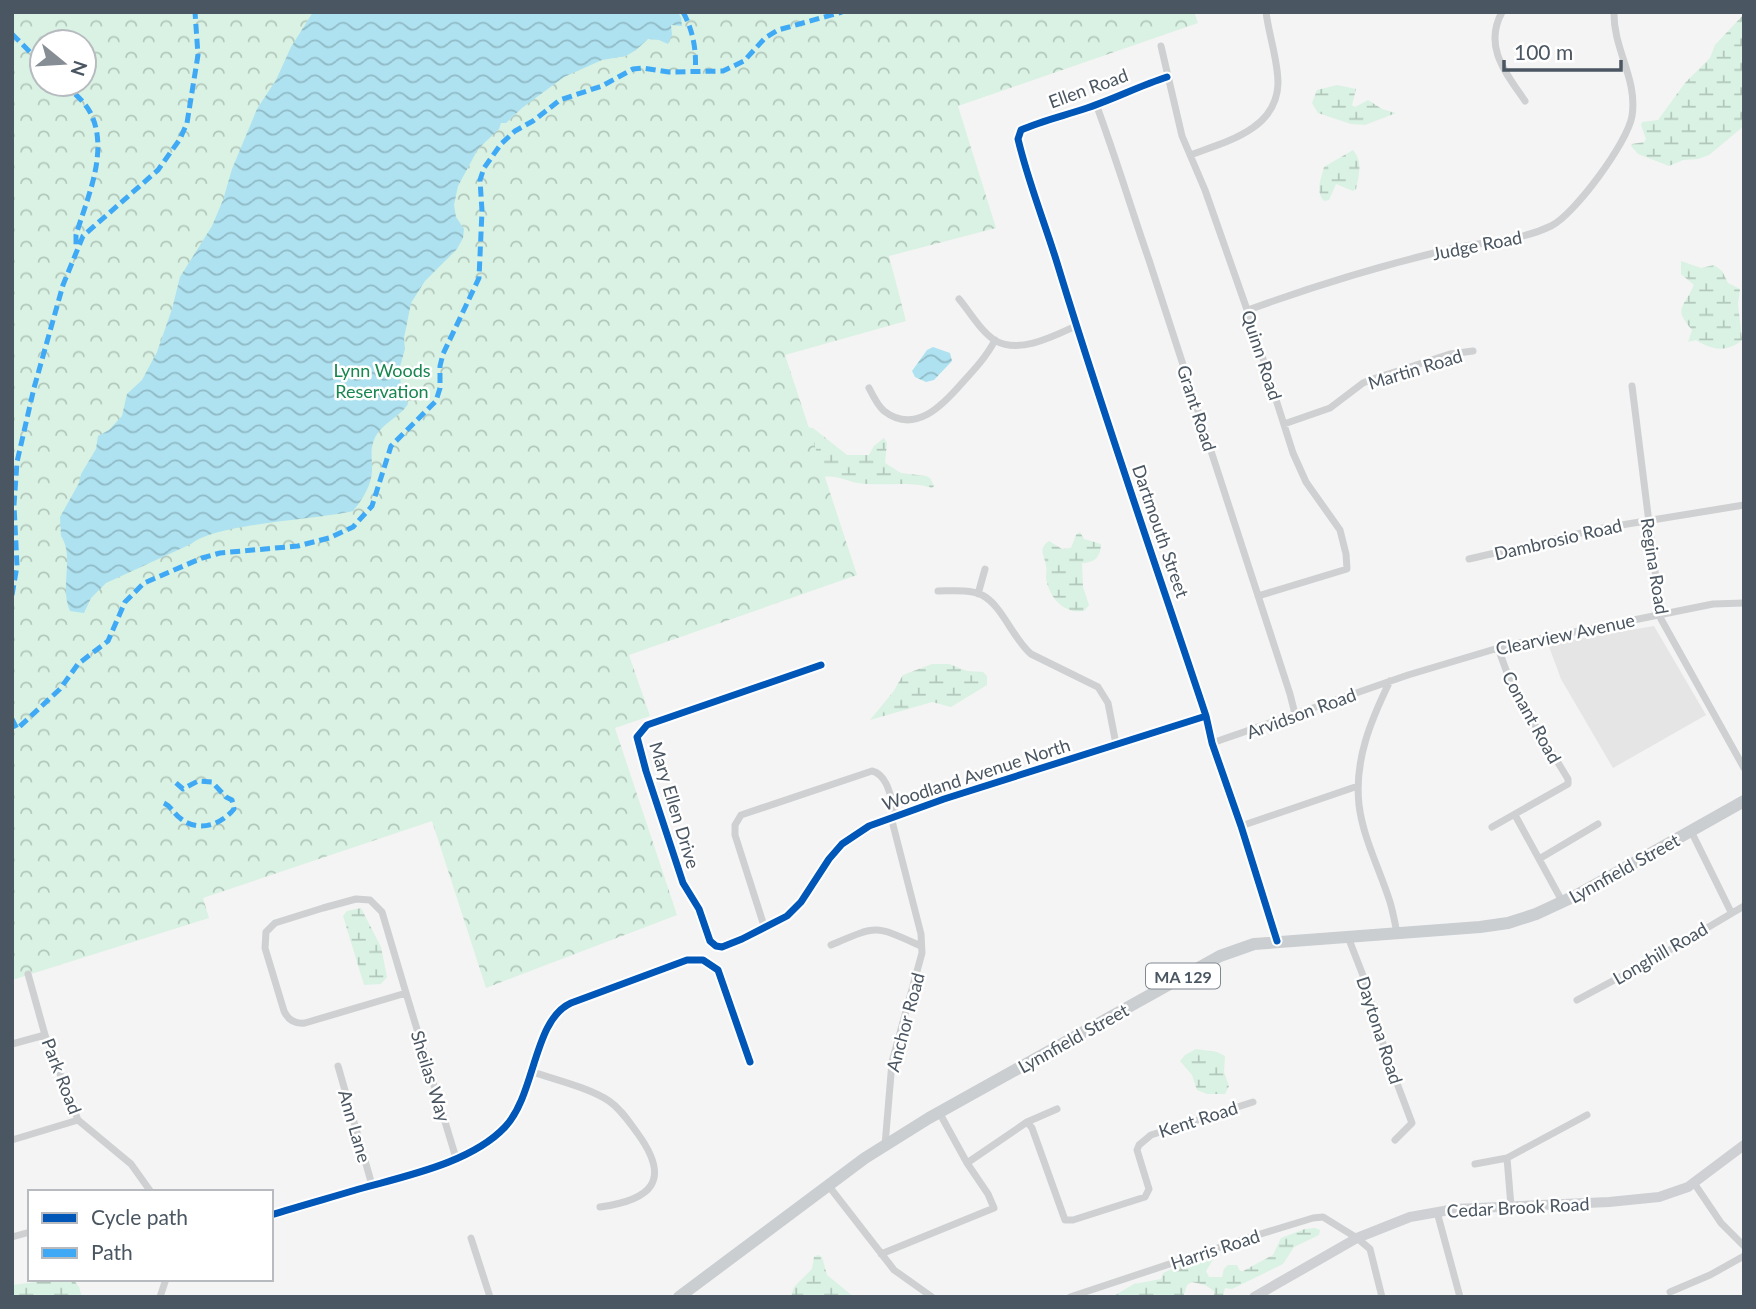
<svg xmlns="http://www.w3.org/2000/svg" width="1756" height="1309" font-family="Lato,sans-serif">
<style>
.education{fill:#e6e5e6}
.wetland{fill:url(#wetland-marsh)}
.park{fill:url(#park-crowns);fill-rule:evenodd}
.water{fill:url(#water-waves)}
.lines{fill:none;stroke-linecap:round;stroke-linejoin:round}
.street{stroke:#ced0d2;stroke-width:7}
.secondary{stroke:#ced0d4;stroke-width:10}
.primary{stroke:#caced1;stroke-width:12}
.quiet{stroke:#3fa9f5;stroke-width:5;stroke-dasharray:10 5;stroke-linecap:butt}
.cycleway-casing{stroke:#fff;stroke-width:11}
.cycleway{stroke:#0057b8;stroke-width:7}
.labels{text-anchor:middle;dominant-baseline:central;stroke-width:5;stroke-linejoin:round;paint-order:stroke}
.shield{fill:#fff;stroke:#808990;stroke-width:2}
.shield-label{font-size:16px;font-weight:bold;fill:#4a5661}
.street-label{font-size:18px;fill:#4a5661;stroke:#fff}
.park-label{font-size:18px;fill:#17864f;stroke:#fff}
</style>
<defs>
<pattern id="wetland-marsh" width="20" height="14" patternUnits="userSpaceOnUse" patternTransform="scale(1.75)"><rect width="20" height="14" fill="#d9f2e3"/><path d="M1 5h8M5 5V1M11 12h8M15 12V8" fill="none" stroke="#b2c7bb"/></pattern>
<pattern id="park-crowns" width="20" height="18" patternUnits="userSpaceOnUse" patternTransform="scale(1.75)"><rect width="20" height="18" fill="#d9f2e3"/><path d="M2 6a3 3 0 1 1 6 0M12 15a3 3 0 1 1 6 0" fill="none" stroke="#b2c7bb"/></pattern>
<pattern id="water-waves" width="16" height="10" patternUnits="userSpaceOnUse" patternTransform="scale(1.75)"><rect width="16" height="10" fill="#aee2f0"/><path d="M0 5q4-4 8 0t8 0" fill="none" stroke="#90bac6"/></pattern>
</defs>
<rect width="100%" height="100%" fill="#f4f4f4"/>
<!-- education -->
<path class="education" d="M1654,626l52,89 -93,53 -52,-89 -13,-35z"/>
<!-- wetland -->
<path class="wetland" d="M1744,14v112l-35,29 -11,4 -15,1 -14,6 -31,-12 -7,-8 1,-2 12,-2 2,-3 -5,-14 1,-3 16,-2 27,-37 25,-25 5,-13z
M1337,85l19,4 -4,16 3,2 13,-7 14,9 14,4 -31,12 -14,-1 -33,-11 -6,-10 5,-13z
M1353,150c10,11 6,26 3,39l-3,2 -17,-7 -7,16 -5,1c-9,-10 -3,-22 0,-34z
M1681,261l20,7 13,-3 8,6 6,12 12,6 -2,15 4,36c-15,13 -31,10 -46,0l-8,2 4,-12c-19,-22 -9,-21 2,-45l-13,-11z
M803,427l10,1 34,27h22l5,-9 10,-8 3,5 -2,20 16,10 25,3 4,2 4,8 -2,2c-22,-8 -50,-1 -74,-5 -12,-2 -22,-8 -34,-6z
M1080,532l4,7 17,5c0,13 -7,19 -19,19l1,24 6,18 -5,6c-21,3 -35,-14 -38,-33 0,-3 1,-9 0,-12 -1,-10 -9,-17 3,-25l13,8 9,-1 5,-13z
M932,664h17l18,7 16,1 4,4v9l-36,22 -19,-5 -62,18 23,-28 10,-17z
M361,908l20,39 6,30 -6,7 -17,1 -21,-69 4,-5z
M1196,1049l21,3 8,4 -1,16 5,14 -4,8h-18l-10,-4 -5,-15 -12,-14 5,-6z
M1315,1228l5,2 -1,5 -25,12 -11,17 -51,25 -7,-1 -2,9h-9v-6l-9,-6 -13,-3 -5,3 -4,12h-71l22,-13 27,-5 2,-6 27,-12 21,-6 3,3 -8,13 3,6h13l2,-8 4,-4h9l3,6h3l30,-16 8,-17 24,-9z
M818,1255l4,2 5,18 27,22h-63l3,-10 18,-18 2,-12z
M61,1279h12l6,8 3,10h-70v-12z"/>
<!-- park -->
<path class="park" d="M12,12h1182l4,11 -240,83 38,122 -107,28 17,65 -121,34 72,220 -228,80 21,61 -35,12 62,187 -191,73 -54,-167 -229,77 6,20 -197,62zM42,42h42v42h-42z"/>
<!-- water -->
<path class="water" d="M313,12h365l3,6 1,8 -11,-1 1,10 -4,9 -9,-4 -11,-1 -12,11 -10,6 -24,4 -38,17 -42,31 -16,15h-5l-2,6 -21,20 -20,37 -4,19 2,12 8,12 -1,9 -6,11 -32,32 -14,22 -7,35 1,11 -6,21 2,14 7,20c-9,14 -28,20 -34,36 -4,10 -2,18 -2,27 1,17 -10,33 -19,44 -36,9 -138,12 -162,33l-85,39 -15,15 -7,15 -14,-2c-11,-24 5,-54 -9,-75l-1,-19 19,-34 2,-9 15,-25 2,-13 11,-6 13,-14 5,-22 15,-14 15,-28 15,-43 8,-32 32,-51 11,-26 9,-31 25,-60 19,-29 15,-33z
M933,347l17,6 2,8 -18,19 -8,2 -11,-5 -3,-6 15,-21z"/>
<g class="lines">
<!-- street -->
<path class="street" d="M1502,12c-19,35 4,61 23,89
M1161,46l21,90 23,54 46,131 42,132 13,29 34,48 6,24 1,15 -89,27
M1167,77c-28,9 -55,23 -83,32 -21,7 -43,12 -63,21l-3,9c10,43 27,84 40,127 46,151 98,300 148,450l6,27 29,83 36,115
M1096,104c19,51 35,104 53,156 48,144 93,290 141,434l5,20
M1190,155c35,-13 87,-25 88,-72 0,-23 -9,-47 -12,-71
M959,299c11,13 22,33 37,42 24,13 58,-5 80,-15
M1248,310c63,-23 128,-43 194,-59 36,-10 74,-8 109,-25 23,-11 77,-84 81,-110 6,-37 -19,-67 -18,-104
M1632,386l29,233 83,149
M869,388c4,8 9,18 15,23 31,24 59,-6 78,-28 12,-13 25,-27 33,-43
M1284,424l46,-16 33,-25 10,-4 77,-25 23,-3
M1469,559l134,-31 141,-23
M938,591c13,0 31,-2 44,4 20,10 31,44 49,59l67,33 10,16 8,41
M978,594l7,-25
M821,665l-174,60 -10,12 9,34 37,112 16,26 11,32 6,5 6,1 20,-8 45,-23 14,-14 28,-43 13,-15 27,-18 75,-27 262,-83
M1390,681c-19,39 -36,79 -31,124 4,33 21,65 31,97 3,10 5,21 7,31
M1212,743l196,-68 97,-29 208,-42 31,-1
M1515,815l47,86
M1241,826l117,-40
M1492,827l76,-43v-5l-55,-90 -15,-41
M1691,831l40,81
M1539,859l59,-35
M765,929l-30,-94v-10l6,-10 131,-44c17,4 19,30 24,44
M1348,937l16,41 22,76 26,69 -17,17
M831,945c47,-20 43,-20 90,1
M28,974l17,61 33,85 53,44 20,28
M406,993l-24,-81 -12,-12 -14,-1 -33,9 -48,15 -9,9 -1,16 19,63c4,9 11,13 21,12l101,-30 50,165
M1577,1000l86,-46 81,-48
M12,1044l33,-9
M338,1066l34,119
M533,1072c23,8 57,16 76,29 12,8 20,21 29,33 34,47 13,66 -38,73
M1027,1122l5,6 33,92h8l72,-23 4,-8 -12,-39 2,-5 12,-10 102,-33
M12,1140l66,-20
M885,1145l7,-83 30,-109 -1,-19 -30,-117
M1507,1158l4,48
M967,1163l60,-41 30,-13
M1475,1164l32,-6 80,-43
M1694,1183l27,40 23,23
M828,1185l66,85 38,27
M1437,1212l23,85
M271,1215c29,-9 58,-17 88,-26 46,-13 112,-26 146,-62 31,-33 28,-107 66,-124l116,-43h16l15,10 32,92
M12,1237l18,-5
M471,1238l19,59
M881,1254l113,-46 -6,-14 -21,-31 -28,-51
M1670,1292l40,-17 34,-19
M160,1297l6,-18
M1070,1297l184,-61 59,-18 10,-1 34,21 13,11 12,48"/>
<!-- secondary -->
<path class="secondary" d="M1254,1297l103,-59 53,-21 45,-8 154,-7 50,-5 29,-10 56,-42"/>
<!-- primary -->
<path class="primary" d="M679,1297l186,-139 64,-40 291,-162 34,-12 226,-17 28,-4 28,-9 41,-19 167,-94"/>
<!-- quiet -->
<path class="quiet" d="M683,12c10,18 14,40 12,60
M12,34l30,30
M64,84c10,9 20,17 26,28 20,38 -3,86 -14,123v10
M12,595l5,-29 -3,-61 3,-43 17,-74 29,-103 20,-49 75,-66 22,-31 7,-16 11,-68 -3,-43
M12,719l5,10 43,-40 18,-25 30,-23 17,-39 19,-19 58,-25 18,-5 78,-7 31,-8 24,-11 19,-21 19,-60 45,-45 4,-13v-22l3,-12 36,-76 3,-67 -2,-31 4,-12 17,-24 14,-13 18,-10 27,-21 42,-14 31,-17 10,-1 26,4 54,-1 21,-10 21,-23 13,-8 64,-18
M164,803c8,4 10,11 16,15 18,15 41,7 54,-9l-2,-9 -6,-3 -14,-15 -14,-1 -15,8 -8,-7"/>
<!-- cycleway casing -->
<g class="cycleway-casing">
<path id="cycleway" d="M1167,77c-28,9 -55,23 -83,32 -21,7 -43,12 -63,21l-3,9c10,43 27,84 40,127 46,151 98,300 148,450l6,27 29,83 36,115
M821,665l-174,60 -10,12 9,34 37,112 16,26 11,32 6,5 6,1 20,-8 45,-23 14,-14 28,-43 13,-15 27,-18 75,-27 262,-83
M271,1215c29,-9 58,-17 88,-26 46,-13 112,-26 146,-62 31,-33 28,-107 66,-124l116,-43h16l15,10 32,92"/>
</g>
<!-- cycleway -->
<use href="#cycleway" class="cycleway"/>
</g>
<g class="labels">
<!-- shield labels -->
<rect class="shield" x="1146" y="963.5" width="74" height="25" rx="5"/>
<g class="shield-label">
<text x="1183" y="976">MA 129</text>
</g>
<!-- street labels -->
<g class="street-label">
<text transform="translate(1088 88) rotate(-20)">Ellen Road</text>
<text transform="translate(1477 245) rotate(-11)">Judge Road</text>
<text transform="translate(1262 355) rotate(72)">Quinn Road</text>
<text transform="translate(1415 369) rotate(-17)">Martin Road</text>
<text transform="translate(1197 408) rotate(72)">Grant Road</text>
<text transform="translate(1161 531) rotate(71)">Dartmouth Street</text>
<text transform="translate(1558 539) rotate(-13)">Dambrosio Road</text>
<text transform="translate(1655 566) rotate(81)">Regina Road</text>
<text transform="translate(1565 634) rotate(-12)">Clearview Avenue</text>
<text transform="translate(1301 713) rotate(-20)">Arvidson Road</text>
<text transform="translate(1532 717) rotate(61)">Conant Road</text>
<text transform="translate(976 774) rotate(-18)">Woodland Avenue North</text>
<text transform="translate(675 805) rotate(73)">Mary Ellen Drive</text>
<text transform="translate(1624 868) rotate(-29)">Lynnfield Street</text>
<text transform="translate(1660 953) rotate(-30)">Longhill Road</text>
<text transform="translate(905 1022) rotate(-75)">Anchor Road</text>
<text transform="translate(1380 1030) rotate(72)">Daytona Road</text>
<text transform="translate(1073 1038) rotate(-29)">Lynnfield Street</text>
<text transform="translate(62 1076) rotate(69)">Park Road</text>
<text transform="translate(431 1076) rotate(73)">Sheilas Way</text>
<text transform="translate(1198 1119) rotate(-18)">Kent Road</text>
<text transform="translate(355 1126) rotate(74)">Ann Lane</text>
<text transform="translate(1518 1207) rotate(-3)">Cedar Brook Road</text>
<text transform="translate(1215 1249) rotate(-18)">Harris Road</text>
</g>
<!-- park labels -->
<g class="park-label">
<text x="382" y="370">Lynn Woods<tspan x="382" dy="21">Reservation</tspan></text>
</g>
</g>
<!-- border -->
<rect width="1756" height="1309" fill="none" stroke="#4a5661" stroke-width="28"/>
<!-- legend -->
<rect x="28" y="1190" width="245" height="91" fill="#ffffff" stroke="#b7bbc0" stroke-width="2"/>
<rect x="42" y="1213" width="35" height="10" fill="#0057b8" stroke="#b7bbc0" stroke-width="2"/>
<text x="91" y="1225" font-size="21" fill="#4a5661">Cycle path</text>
<rect x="42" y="1248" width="35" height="10" fill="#3fa9f5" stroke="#b7bbc0" stroke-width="2"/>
<text x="91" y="1260" font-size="21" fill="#4a5661">Path</text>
<!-- north arrow -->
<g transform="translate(63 63) rotate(108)"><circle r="33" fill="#ffffff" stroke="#b7bbc0" stroke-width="2"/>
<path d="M0-5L12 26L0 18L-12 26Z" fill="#868d94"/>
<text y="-10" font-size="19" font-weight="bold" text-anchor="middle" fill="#4a5661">N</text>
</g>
<!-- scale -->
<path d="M1504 60v10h117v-10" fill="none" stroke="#4a5661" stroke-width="3.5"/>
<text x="1514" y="60" font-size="21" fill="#4a5661" stroke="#ffffff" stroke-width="5" paint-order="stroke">100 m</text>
</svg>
